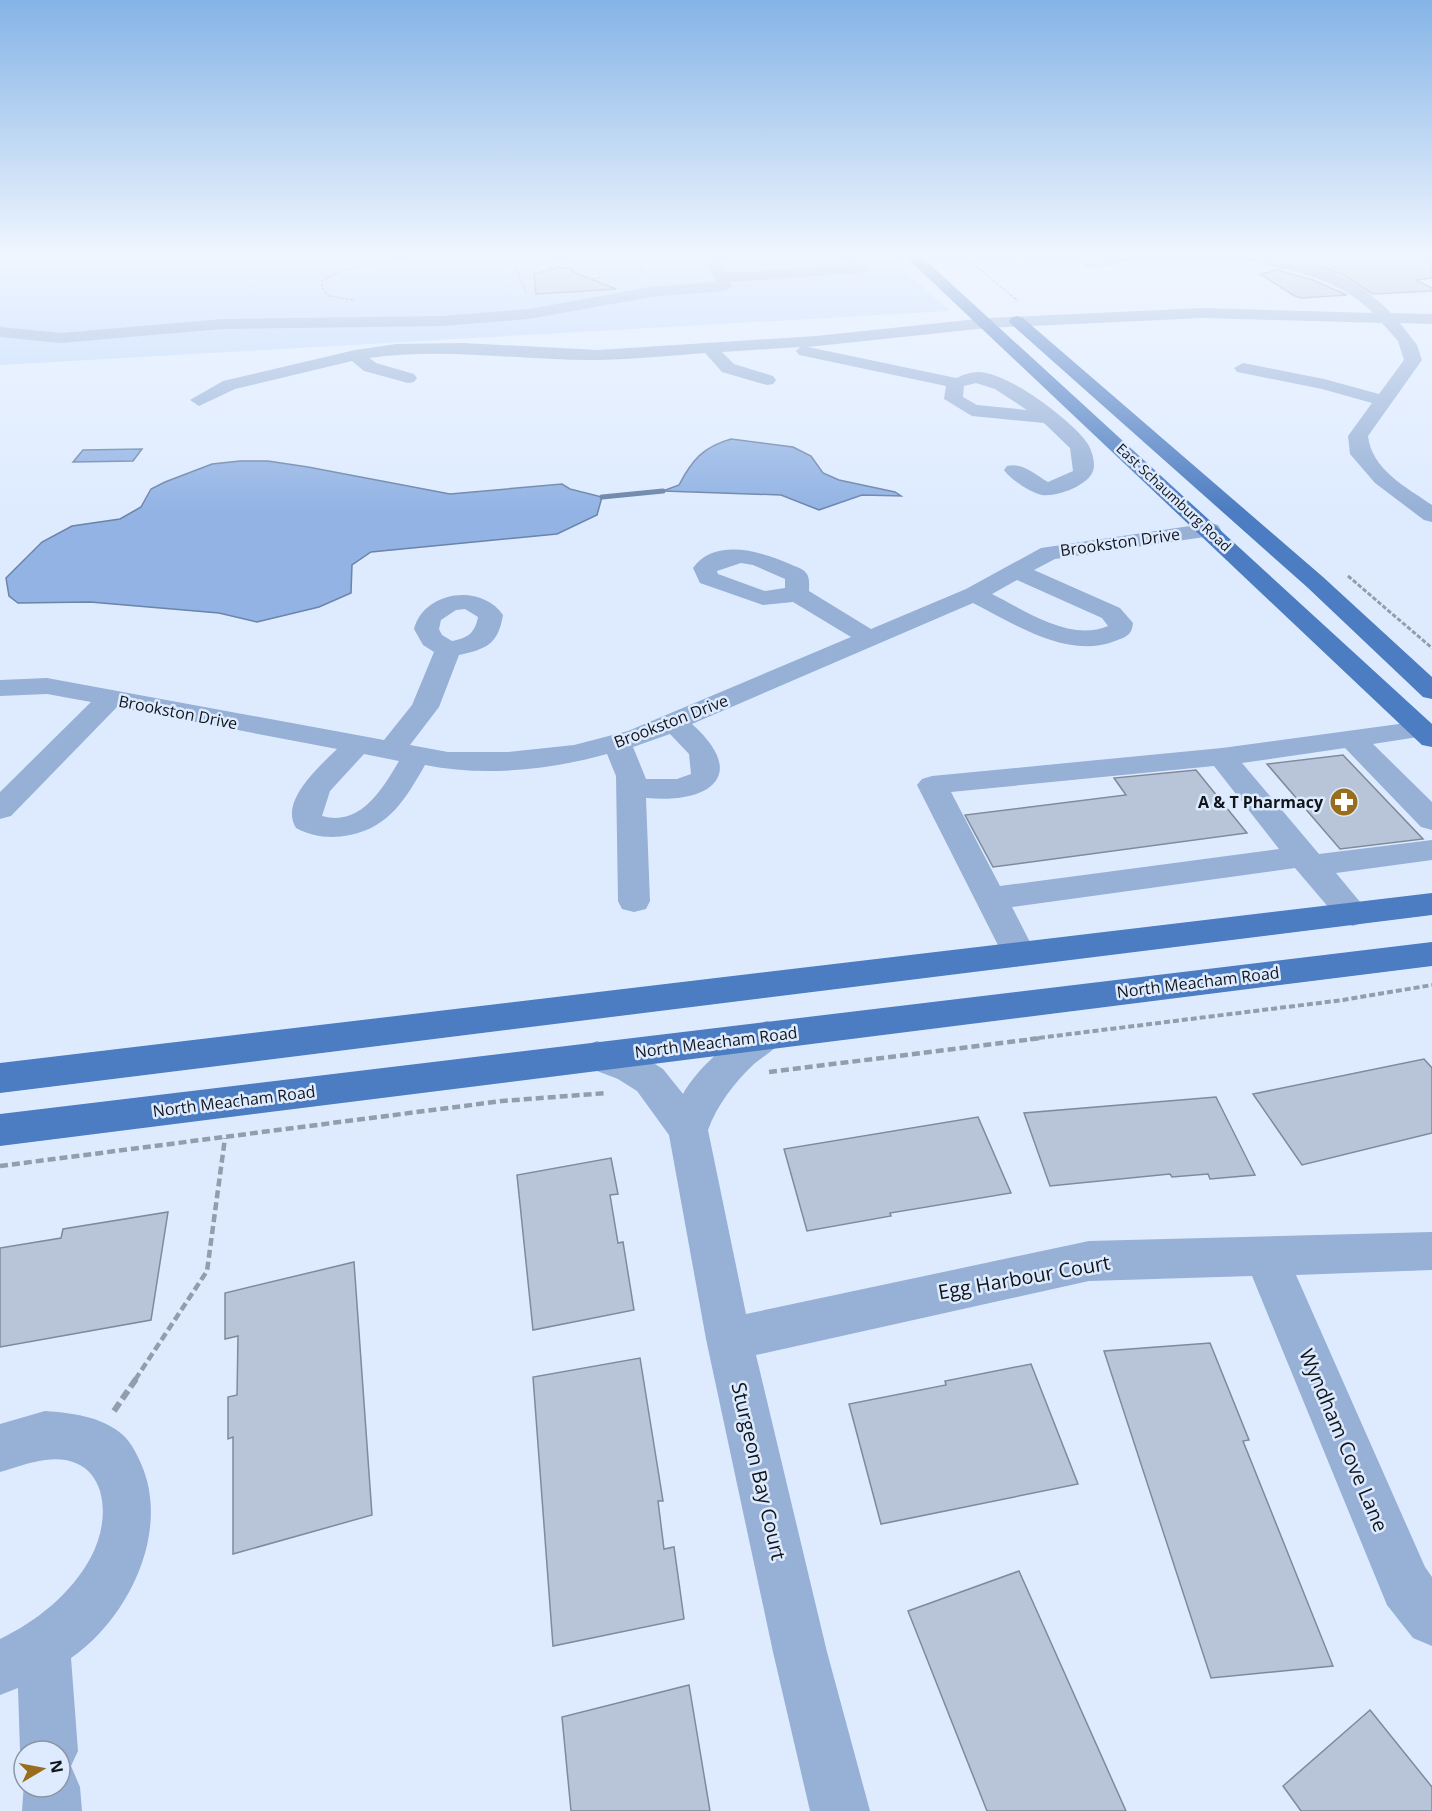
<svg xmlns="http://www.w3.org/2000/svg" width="1432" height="1811" font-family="'Open Sans',sans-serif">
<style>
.green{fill:#bdd7fc}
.water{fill:#92b3e4;stroke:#6b84a8;stroke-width:1.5}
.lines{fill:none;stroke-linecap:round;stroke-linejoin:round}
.stream{stroke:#6b84a8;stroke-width:5}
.building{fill:#b8c4d7;stroke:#7f8a9c;stroke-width:1.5}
.path-far4{stroke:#939dac;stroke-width:1.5;stroke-dasharray:3 1.5;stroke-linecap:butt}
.path-far3{stroke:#939dac;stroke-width:3;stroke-dasharray:4.5 2;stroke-linecap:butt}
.path-far2{stroke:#939dac;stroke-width:4;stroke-dasharray:6 3;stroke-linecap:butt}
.path-far1{stroke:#939dac;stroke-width:4.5;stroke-dasharray:8 4;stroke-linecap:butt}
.path{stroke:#939dac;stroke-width:6;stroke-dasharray:10 4.5;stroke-linecap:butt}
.minor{fill:#96b0d6;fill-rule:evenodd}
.major{fill:#4c7cc1;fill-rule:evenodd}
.labels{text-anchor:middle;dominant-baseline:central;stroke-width:5;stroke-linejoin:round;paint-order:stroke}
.far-street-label{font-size:14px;fill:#10151b;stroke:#deebff}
.street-label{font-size:16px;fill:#10151b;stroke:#deebff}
.poi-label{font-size:16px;font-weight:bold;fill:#10151b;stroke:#deebff;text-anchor:end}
.near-street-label{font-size:20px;fill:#10151b;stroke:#deebff}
</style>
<rect width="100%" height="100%" fill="#deebff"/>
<!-- green -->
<path class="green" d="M0,257h889l61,54 -950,54z"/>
<!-- water -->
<path class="water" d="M731,439l62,8 18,9 12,17 16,7 56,12 6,4 -39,-1 -43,15 -38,-15 -118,-4 16,-6c13,-25 24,-38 52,-46z
M142,449l-9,12 -60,1 10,-12z
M240,461h28l40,6 142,27 112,-10 8,5 32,8 -5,18 -40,19 -186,18 -19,13 -1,28 -32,14 -62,15 -38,-9 -129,-11 -72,1 -9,-7 -3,-18 36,-36 30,-16 48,-7 21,-12 10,-18 14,-7 47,-18z"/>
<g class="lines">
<!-- stream -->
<path class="stream" d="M602,497l61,-6"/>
</g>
<!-- building -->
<path class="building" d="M1323,257h109v21l-16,2 16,8v3l-59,3 -30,-19 -37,-13z
M559,267l14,2v3l43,17 -80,5 -2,-20z
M1277,270l36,10 34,15 -46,3 -8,-3 -33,-21z
M1343,755l80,84 -83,10 -73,-85z
M1196,770l51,63 -254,34 -28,-52 161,-20 -12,-17z
M1424,1059l8,9v65l-130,32 -49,-71z
M1216,1097l39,78 -45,4 -2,-5 -36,3 -2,-3 -120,12 -26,-73z
M978,1117l33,76 -121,20 1,3 -84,15 -23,-82z
M611,1158l7,36 -8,1 8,48 5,-1 11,68 -101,20 -16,-155z
M168,1212l-17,108 -151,27v-99l61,-10 2,-9z
M354,1262l18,253 -139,39v-117l-5,2v-42l9,-2 1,-59 -13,3v-46z
M1210,1343l39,97 -6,1 90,225 -122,12 -107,-327z
M640,1358l23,143h-5l6,48 10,-2 10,72 -131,27 -20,-269z
M1031,1364l47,120 -197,40 -32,-120 97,-19 -1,-4z
M1019,1571l107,240h-139l-79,-200z
M689,1685l21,126h-139l-9,-94z
M1370,1710l62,77v24h-131l-18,-25z"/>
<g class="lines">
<!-- path-far4 -->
<path class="path-far4" d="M519,257l-6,2 1,5 13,31
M549,257l2,15
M638,257l5,15
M965,257l53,44
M550,261l14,-4
M579,279l23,-1
M353,300l-24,-4 -7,-8v-7l18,-10 67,-14"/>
<!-- path-far3 -->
<path class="path-far3" d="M1348,576l84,72"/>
<!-- path-far2 -->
<path class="path-far2" d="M1030,1039l313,-39 89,-15"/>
<!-- path-far1 -->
<path class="path-far1" d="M769,1072l273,-34
M0,1166l502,-65 105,-8
M135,1380l72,-109 18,-133"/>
<!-- path -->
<path class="path" d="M114,1411l22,-32"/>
<!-- minor -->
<path class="minor" d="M710,257h20l-9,6 5,10 125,-8 -6,-8h15l9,12 -7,4 -132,9 3,4 -8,5 -74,6 -122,22 -88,7 -219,3 -161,14 -61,-6v-10l61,6 161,-14 219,-3 88,-7 122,-22 65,-5 -10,-21z
M1108,257h30l-2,3 -46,9 -7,-4 2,-3z
M1244,257c55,0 109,15 147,56l41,1v10l-32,-1 17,22 5,15 -54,76c4,34 38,51 64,69v17l-8,-2 -49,-37 -25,-29 -2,-18 24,-33 -50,-14 -85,-17 -3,-4 9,-5 81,16 55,15 25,-34 -6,-19 -16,-18 -179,-5 -216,10 -179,19 148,31c7,-3 15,-6 22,-6 30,0 94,48 110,72 4,7 6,15 6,22 0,18 -36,31 -52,29 -11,-2 -32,-16 -38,-25l3,-4c15,-4 28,8 41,16l25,-11 -3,-23 -26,-25 -72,-7 -28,-17 2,-13 -147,-31 -3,-4 4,-4 -78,5 12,12 39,12 3,4 -3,4 -6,1 -45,-13 -17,-19c-36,3 -71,6 -106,7 -77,1 -153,-13 -230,-2l7,5 38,11 3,4 -3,4 -6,1 -44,-12 -12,-10 -117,28 -36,17 -9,-6 33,-19 132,-31 41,-6 67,-1 135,7 218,-14 171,-18 216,-10 170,5c-36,-36 -80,-41 -127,-53zM976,383l19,6 32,21 -50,-5 -14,-8 1,-11z
M1210,523l8,2 3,5 -3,5 -163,24 -21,11 86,38 13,15c-1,12 -7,14 -18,18 -47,19 -101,-17 -142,-38l-281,121c59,53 15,80 -46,74l4,103 -4,8 -12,3 -12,-3 -4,-8 -2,-125 -9,-22c-57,16 -123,23 -182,11 -19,33 -35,62 -75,70 -19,4 -37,2 -54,-7 -17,-27 24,-62 41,-79l-220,-42 -106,109 -11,3v-27l91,-90 -44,-8 -47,2v-16l47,-2 337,62 28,-35 22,-53 -11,-7 -9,-16c10,-38 67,-46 89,-14 -5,30 -17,34 -44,40l-20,52 -29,38 38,7h60l66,-7 54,-14 223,-94 -58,-35 -30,3 -63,-22 -7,-15c22,-31 70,-16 97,-4 5,3 13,4 16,9 4,4 3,12 3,18l62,38 95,-40 75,-41zM741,563l12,2 32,14v9l-20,3 -47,-17 -1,-3zM1017,580l85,38 6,8c-38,16 -82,-15 -116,-32zM465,609l13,8c-3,16 -10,21 -26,24l-10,-6 -3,-6 2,-9 15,-10zM670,734l19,20 2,20 -14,5h-31l-13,-32zM364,754l35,7c-16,27 -38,66 -77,55l8,-25z
M1421,721l10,2v12l-58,9 59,58v28l-11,-3 -76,-79 -103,15 77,91 113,-14v20l-96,13 34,41 -5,8 -12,4 -12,-4 -46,-54 -283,39 24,47 -5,9 -12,3 -12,-3 -90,-178 5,-6 10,-3 290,-28zM1214,766l65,83 -279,37 -49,-94z
M767,1021l13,4 5,10c-7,14 -19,19 -31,29 -20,19 -37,41 -46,66l38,184 343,-73 343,-9v38l-136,5 129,292 7,10v69l-19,-8 -26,-33 -135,-329 -163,5 -333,74 71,297 43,159h-60l-37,-159 -67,-313 -37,-204 -32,-44 -19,-12 -34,-13 -6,-10 6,-10 13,-5 47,16 19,12 20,25c13,-25 57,-65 84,-73z
M45,1411c27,2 56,5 78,24 8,7 15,21 19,31 28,67 -14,153 -71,192l7,93 -7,15 9,21 2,24h-60l2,-29v5h36v-36h-36v9l-4,-9 -2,-63 -18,7v-56c37,-18 71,-45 91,-82 23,-43 15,-105 -46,-97 -15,2 -31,8 -45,12v-48z"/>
<!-- major -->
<path class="major" d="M906,257h16l510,467v23l-10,-2z
M1017,316l6,2 300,259 109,100v22l-9,-2 -116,-110 -296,-263 -2,-3 2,-3z
M1432,893v22l-1432,178v-30z
M1432,942v24l-1432,180v-32z"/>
</g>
<!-- sky -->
<linearGradient id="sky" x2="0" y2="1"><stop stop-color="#85b4e6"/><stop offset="0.5" stop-color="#f0f6ff"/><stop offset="1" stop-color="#f0f6ff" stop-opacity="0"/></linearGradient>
<rect width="1432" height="511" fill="url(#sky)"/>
<!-- icons -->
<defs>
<g id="pharmacy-disc" transform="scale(1.5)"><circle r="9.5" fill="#996d1c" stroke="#deebff"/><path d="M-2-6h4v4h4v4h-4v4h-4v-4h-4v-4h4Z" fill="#fff"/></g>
</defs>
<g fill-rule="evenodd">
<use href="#pharmacy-disc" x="1344" y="802"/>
</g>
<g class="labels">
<!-- far-street labels -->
<g class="far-street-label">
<text transform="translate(1174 497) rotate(43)">East Schaumburg Road</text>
</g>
<!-- street labels -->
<g class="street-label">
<text transform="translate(1120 542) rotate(-8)">Brookston Drive</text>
<text transform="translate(178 712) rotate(11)">Brookston Drive</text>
<text transform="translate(671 721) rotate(-21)">Brookston Drive</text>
<text transform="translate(1198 982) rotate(-7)">North Meacham Road</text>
<text transform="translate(716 1042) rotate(-7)">North Meacham Road</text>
<text transform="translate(234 1101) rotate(-7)">North Meacham Road</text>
</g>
<!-- poi labels -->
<g class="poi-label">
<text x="1323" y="802">A &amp; T Pharmacy</text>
</g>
<!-- near-street labels -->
<g class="near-street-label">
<text transform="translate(1024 1277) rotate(-10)">Egg Harbour Court</text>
<text transform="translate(1344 1440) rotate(67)">Wyndham Cove Lane</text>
<text transform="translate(759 1471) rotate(77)">Sturgeon Bay Court</text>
</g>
</g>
<!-- north arrow -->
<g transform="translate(42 1769) rotate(80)"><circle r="28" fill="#deebff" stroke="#8c95a4" stroke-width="1.5"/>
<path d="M0-4.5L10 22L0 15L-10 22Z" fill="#996d1c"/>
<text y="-9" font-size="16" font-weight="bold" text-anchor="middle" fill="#10151b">N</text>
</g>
</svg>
